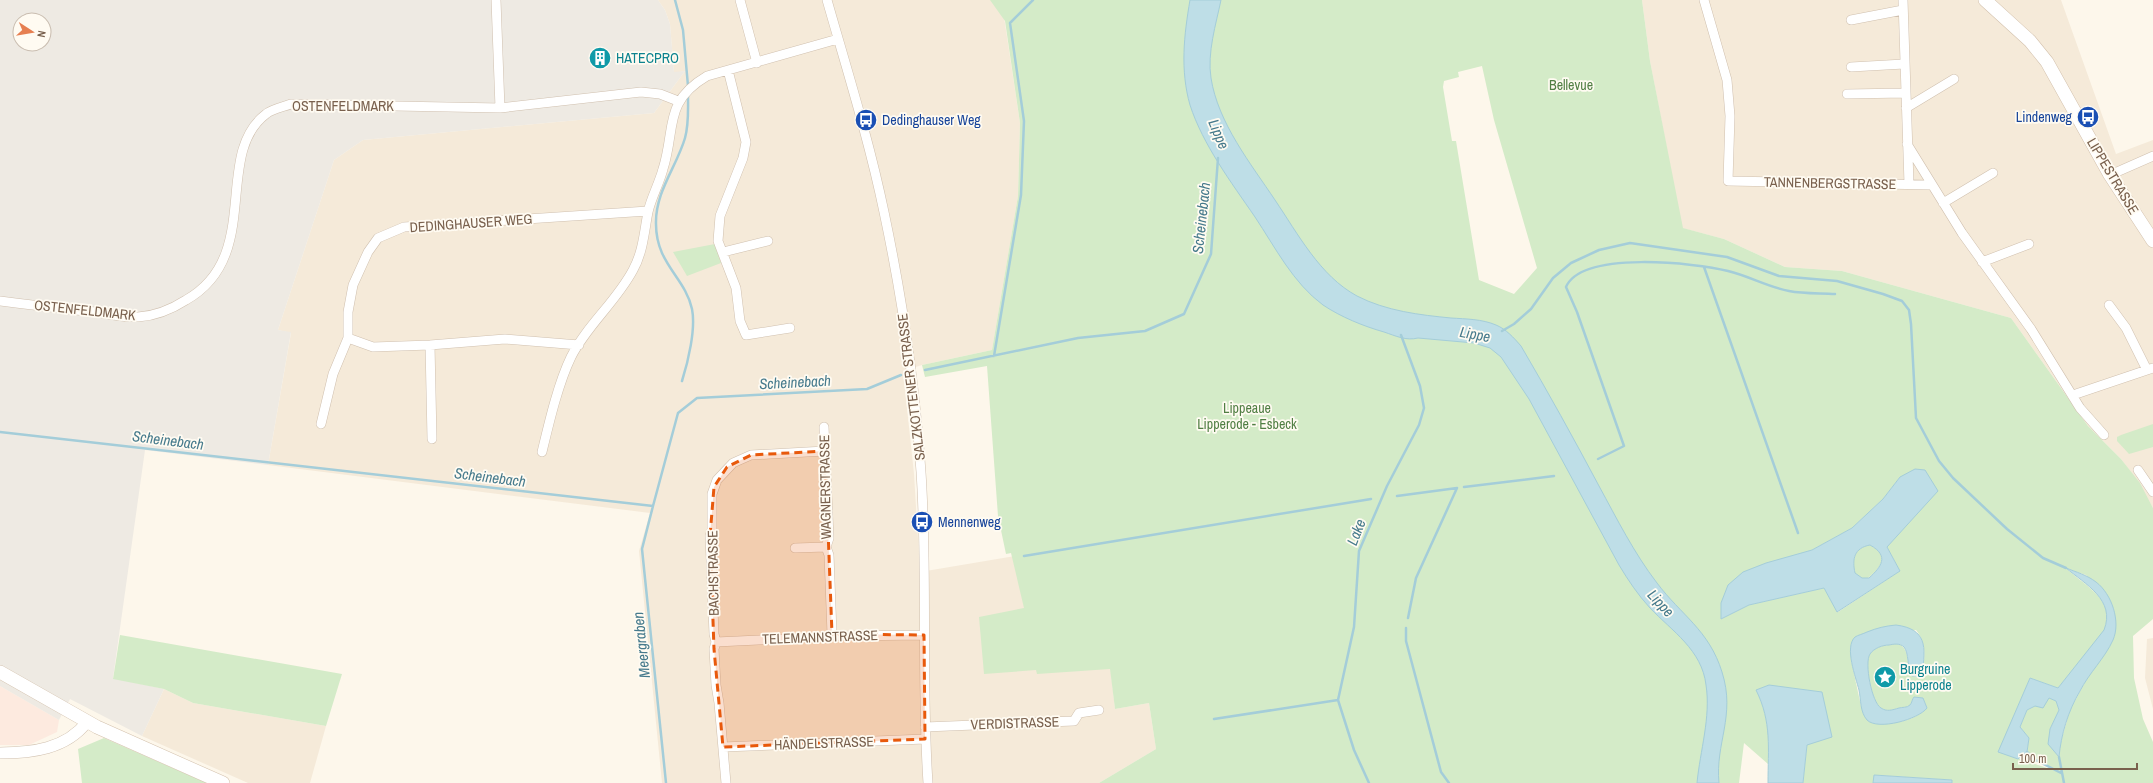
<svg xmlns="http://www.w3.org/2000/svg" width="2153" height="783" font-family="'Archivo Narrow',sans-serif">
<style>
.residential{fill:#f5ead9}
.commercial{fill:#fdeadf}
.industrial{fill:#eeeae3;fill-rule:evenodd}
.green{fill:#d4ebc8;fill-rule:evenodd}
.water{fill:#bedee7;stroke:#a4cdd9;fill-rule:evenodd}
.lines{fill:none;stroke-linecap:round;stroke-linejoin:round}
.stream{stroke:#a4cdd9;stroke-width:2.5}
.minor-casing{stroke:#d0c0af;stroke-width:10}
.tertiary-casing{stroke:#d0c0af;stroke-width:12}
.secondary-casing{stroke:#d3c1ad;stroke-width:14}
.minor{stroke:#fff;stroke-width:9}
.tertiary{stroke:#fff;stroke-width:11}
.secondary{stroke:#fff;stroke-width:13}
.marked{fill:#e8590c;fill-opacity:0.2;stroke:#e8590c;stroke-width:3;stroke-dasharray:8 5;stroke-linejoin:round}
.labels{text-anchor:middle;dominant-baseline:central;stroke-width:3.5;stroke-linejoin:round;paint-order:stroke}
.culture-label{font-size:14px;fill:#0d838f;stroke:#fffbf2;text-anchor:start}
.park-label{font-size:14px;fill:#517f44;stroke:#fffbf2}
.street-label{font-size:14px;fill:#79604d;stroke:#fffbf2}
.transit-label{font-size:14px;fill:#164399;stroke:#fffbf2;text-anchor:start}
.water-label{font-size:15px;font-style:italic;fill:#467a8c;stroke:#fffbf2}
</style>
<rect width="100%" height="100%" fill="#fdf7eb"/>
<!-- residential -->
<path class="residential" d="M658,0h334l12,17 16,106 -2,73 -26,154 -70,15 -19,6 11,103 6,98 95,-16 95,108 5,45 34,-6 7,46 -57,34h-437l-23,-232 11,-38 -382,-48 23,-132 -13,-3 56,-170 29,-20 291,-27 31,-42 -11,2 -4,-49 -5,-14z
M1642,0h419l55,154 37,-14v368l-14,-25 -18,-24 -33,-33 -77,-108 -169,-47 -57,-4 -61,-28 -42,-11 -32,-167z
M2153,638v71l-8,-31 2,-39z
M164,689l29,14 133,23 -16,57h-62l-106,-47z"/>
<!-- commercial -->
<path class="commercial" d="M0,686l59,34 -2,12 -28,13h-29z"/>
<!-- industrial -->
<path class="industrial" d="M0,0h658l7,10 5,14 4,48 11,-1 -31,42 -291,27 -29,20 -56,170 13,2 -23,133 -123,-15 -32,228 51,11 -22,47 -72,-37 -11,21 -59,-34zM20,20h24v24h-24z"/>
<!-- green -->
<path class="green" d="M990,0h652l8,61 33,167 41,11 61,28 57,4 169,47 77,108 33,33 19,24 13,25v111l-20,17 1,42 9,41 10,23v41h-201v-3l-77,-5 -2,8h-70l4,-38 -51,-55c12,24 14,48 12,74l-24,-21 -5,40h-640l57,-34 -7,-46 -34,6 -5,-40 -73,5 -1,-4 -52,4 -5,-57 45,-9 -13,-55 -5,1 -8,-38 -11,-150 -62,11 -3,-12 70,-15 26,-154 2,-73 -15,-102zM1482,66l12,54 43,148 -23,26 -35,-14 -23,-139h-4l-9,-54 1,-6 15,-4 -1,-5zM1900,477l-13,70 13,24 -62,41 -14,-24 -75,17 -28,14v-16l69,-45 22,-8 40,-22 31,-29zM2067,569l19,6 28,35 -10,45 -14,18 -20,37 -10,35 -1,12 -9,-28 9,-19 -3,-9 -7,-3 -22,12 -7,17 9,11 -2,14 7,7 22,12 -57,-19 31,-74 28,10 47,-58c11,-30 -20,-44 -38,-61zM1916,630c11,14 9,27 6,43l-5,4 -5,-1c-5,-9 -3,-23 -9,-29 -3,-4 -9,-3 -14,-2 -6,0 -15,3 -19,9 -6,9 2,49 11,54 6,4 11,2 18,0 3,-1 8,0 11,-3 2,-2 2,-6 4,-8l9,1 4,10c-13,14 -37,17 -55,15l-11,-17 -10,-46 1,-18z
M715,244l6,19 -34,13 -14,-24z
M2153,424v23l-24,7 -12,-13v-4l4,-2z
M1870,545c20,11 11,22 -2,33h-6l-7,-4c-3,-15 -1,-26 15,-29z
M120,635l222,39 -16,52 -133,-23 -29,-14 -51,-10z
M104,738l103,45h-125l-4,-34z"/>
<!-- water -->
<path class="water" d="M1190,0h31c-5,24 -14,53 -10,78 7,45 40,86 64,122 23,34 45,76 82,96 29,15 63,19 94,22 15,1 31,1 45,7 10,4 18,13 25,21 27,46 53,93 78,140 18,33 35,67 58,97 24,32 52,47 65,89 14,44 -7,71 -3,111h-22c3,-32 14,-66 9,-98 -4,-35 -34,-54 -56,-77 -12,-13 -22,-28 -31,-43l-90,-166 -28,-42 -11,-9 -16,-5 -56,-5c-12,3 -22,-2 -34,-6 -21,-6 -43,-15 -61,-27 -30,-22 -48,-58 -68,-88 -24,-35 -52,-72 -65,-112 -10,-35 -6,-70 0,-105z
M1915,469l10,1 13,21 -51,56 13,24 -63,41 -13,-24 -75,17 -28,14v-16l7,-18 15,-13 23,-9 46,-13 40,-22 31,-29 17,-22zM1870,545c20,11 11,22 -1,33h-7l-7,-5c-3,-14 -1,-25 15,-28z
M2066,568c10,4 21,7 30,14 16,12 25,40 17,58 -8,18 -24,33 -33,51 -12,20 -19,44 -21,66l-11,-13 2,-15 9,-19 -3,-9 -7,-3 -6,10 -8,-2 -8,4 -7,17 9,11 -2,14 -9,7 -20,-7 32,-74 28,10 46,-58c12,-30 -19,-46 -38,-62z
M1896,625c31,4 30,22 26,48l-2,3h-8c-5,-9 -3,-23 -8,-29 -4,-4 -10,-3 -15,-2 -6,0 -15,3 -19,9 -6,9 2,49 11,54 6,4 11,2 18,0 3,-1 8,0 11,-3 2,-2 2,-6 4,-8l9,1 4,10c-8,11 -49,23 -60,12 -7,-8 -6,-20 -8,-30 -3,-12 -15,-43 -4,-53 3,-2 8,-3 12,-5 10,-4 18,-6 29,-7z
M1769,685l53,7 10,45 -25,8 -4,38h-35c0,-34 4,-61 -12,-93z
M1874,775l78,5v3h-79z"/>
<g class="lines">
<!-- stream -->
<path class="stream" d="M675,0l8,30 5,56
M1704,267l94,266
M1502,331l12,-7 17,-15 22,-31 18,-15 28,-13 31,-7 97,14 52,19 58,5 46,13 19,7 7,9 2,14 5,94 23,43 14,17 54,51 36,29 23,10
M994,356l27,-161 3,-74 -14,-98 23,-23
M925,370l153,-32 67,-7 39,-17 27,-60 7,-96
M682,381c6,-19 14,-52 10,-72 -7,-32 -36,-45 -36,-85 -1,-32 21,-58 29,-86 4,-14 3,-29 3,-43
M0,432l653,74 25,-93 19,-15 170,-9 34,-14
M1598,459l26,-13 -47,-134 -11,-25c16,-37 130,-24 162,-16 21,5 40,16 61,20 15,3 31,2 46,3
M1464,487l90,-11
M1397,496l60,-8
M653,506l-11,43 24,234
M1024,556l347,-57
M1408,618l8,-40 41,-90
M1406,628v13l35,131 8,11
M1214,719l124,-19
M2027,752l7,7 27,14
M2059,757l5,26
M1369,783l-15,-33 -16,-50 16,-73 5,-76 28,-65 32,-61 5,-17 -4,-22 -19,-51"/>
<!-- minor casing -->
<g class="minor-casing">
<path id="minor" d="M496,0l4,108
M740,0l17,63
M827,0c20,70 42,140 57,212 18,85 31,173 37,260 7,104 0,208 7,311
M1704,0l23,80 3,36 -2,65 204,4
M1903,0l6,184
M1851,20l52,-10
M1851,67l53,-3
M728,70l18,72 -3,16 -23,58 -2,25 18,47 4,33 6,14 44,-7
M1847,94l58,-1
M1906,108l48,-29
M1907,144l55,89 69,96 49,79 24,27
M2110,175l43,-19
M1943,203l50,-30
M723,252l45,-11
M1982,262l47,-18
M0,301c32,4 64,8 96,11 13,2 29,6 42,5 17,-1 34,-8 48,-17 78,-44 26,-145 80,-186 6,-5 17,-7 25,-10l209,4 141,-16 19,2 18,7
M2109,305l17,23 21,42
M348,338l25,9 57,-2 75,-6 74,6
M430,345l2,94
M2073,395l80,-27
M321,424l12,-50 15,-36v-26l5,-27 15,-33 10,-14 26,-11 244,-16
M824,427l5,111 -3,9 3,8 3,79
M542,452c7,-29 16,-68 29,-95 16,-32 45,-55 62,-87 10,-18 11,-37 15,-58 3,-14 11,-28 15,-43 13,-41 0,-67 44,-93l131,-37
M2138,470l15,22
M795,548l31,-1
M716,642l109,-5 7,-3 10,2 82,-1
M925,727l149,-6 5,-8 20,-3
M723,747l202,-8
M726,783l-7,-80 -3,-18 -2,-36 2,-7 -2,-8 -4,-98 2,-7v-35l5,-14 16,-17 18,-8 74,-4"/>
</g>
<!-- tertiary casing -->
<g class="tertiary-casing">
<path id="tertiary" d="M0,753c32,0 66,-4 87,-31"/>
</g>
<!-- secondary casing -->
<g class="secondary-casing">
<path id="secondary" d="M1985,0l45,41 17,21 63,113 43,66
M0,672l97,55 126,56"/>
</g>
<!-- minor -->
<use href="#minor" class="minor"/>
<!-- tertiary -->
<use href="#tertiary" class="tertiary"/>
<!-- secondary -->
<use href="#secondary" class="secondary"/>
</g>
<!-- marked area -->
<path class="marked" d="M825,451l7,183 92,1 1,104 -202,8 -9,-98 -4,-113 4,-49 13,-20 24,-12z"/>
<!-- icons -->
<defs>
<g id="building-disc" transform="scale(1.15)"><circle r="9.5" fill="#0f9aa8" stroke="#fffbf2"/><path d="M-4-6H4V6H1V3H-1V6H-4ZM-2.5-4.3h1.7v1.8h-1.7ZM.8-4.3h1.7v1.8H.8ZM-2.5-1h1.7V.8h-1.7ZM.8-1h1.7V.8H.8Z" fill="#fff"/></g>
<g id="bus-disc" transform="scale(1.15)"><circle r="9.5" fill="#1a4fb4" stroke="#fffbf2"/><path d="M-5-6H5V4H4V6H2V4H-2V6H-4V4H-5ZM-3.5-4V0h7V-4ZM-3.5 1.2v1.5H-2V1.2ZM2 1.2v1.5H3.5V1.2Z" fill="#fff"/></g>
<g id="sight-disc" transform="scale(1.15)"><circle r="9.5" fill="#0f9aa8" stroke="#fffbf2"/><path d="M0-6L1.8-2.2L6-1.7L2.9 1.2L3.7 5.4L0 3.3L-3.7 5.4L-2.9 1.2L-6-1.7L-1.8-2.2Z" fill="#fff"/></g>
</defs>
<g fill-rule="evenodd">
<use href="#building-disc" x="600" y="58"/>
<use href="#bus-disc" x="2088" y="117"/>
<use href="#bus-disc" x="866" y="120"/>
<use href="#bus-disc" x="922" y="522"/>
<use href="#sight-disc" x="1885" y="677"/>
</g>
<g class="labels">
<!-- culture labels -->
<g class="culture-label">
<text x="616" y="58">HATECPRO</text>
<text x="1900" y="669">Burgruine<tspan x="1900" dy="16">Lipperode</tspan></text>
</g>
<!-- park labels -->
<g class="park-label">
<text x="1571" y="85">Bellevue</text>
<text x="1247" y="408">Lippeaue<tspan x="1247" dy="16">Lipperode - Esbeck</tspan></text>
</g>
<!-- street labels -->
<g class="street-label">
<text x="343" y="106">OSTENFELDMARK</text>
<text transform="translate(2113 176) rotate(59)">LIPPESTRASSE</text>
<text transform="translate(1830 183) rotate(1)">TANNENBERGSTRASSE</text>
<text transform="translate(471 223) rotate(-4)">DEDINGHAUSER WEG</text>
<text transform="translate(85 310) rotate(6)">OSTENFELDMARK</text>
<text transform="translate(911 387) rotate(-97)">SALZKOTTENER STRASSE</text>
<text transform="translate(825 487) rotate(-91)">WAGNERSTRASSE</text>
<text transform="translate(713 573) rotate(-91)">BACHSTRASSE</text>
<text transform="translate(820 637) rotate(-2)">TELEMANNSTRASSE</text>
<text transform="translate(1015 723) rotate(-2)">VERDISTRASSE</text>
<text transform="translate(824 743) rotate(-2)">HÄNDELSTRASSE</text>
</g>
<!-- transit labels -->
<g class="transit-label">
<text x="2072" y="117" text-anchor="end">Lindenweg</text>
<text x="882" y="120">Dedinghauser Weg</text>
<text x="938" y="522">Mennenweg</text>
</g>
<!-- water labels -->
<g class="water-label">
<text transform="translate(1219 134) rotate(67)">Lippe</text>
<text transform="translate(1201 218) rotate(-84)">Scheinebach</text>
<text transform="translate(1475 334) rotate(10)">Lippe</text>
<text transform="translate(795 382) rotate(-3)">Scheinebach</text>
<text transform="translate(168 440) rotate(7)">Scheinebach</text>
<text transform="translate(490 477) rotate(7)">Scheinebach</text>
<text transform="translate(1356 532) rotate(-69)">Lake</text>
<text transform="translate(1661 603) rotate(47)">Lippe</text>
<text transform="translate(641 645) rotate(-96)">Meergraben</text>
</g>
</g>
<!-- north arrow -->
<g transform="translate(32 32) rotate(102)"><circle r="19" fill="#fffbf2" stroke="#c9bdb0"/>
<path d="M0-3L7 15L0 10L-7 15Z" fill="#e67f51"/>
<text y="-6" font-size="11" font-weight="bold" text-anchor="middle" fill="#79604d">N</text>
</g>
<!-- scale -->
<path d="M2013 763v6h124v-6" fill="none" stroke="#79604d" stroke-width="2"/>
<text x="2019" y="763" font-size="12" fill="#79604d" stroke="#fffbf2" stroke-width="3" paint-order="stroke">100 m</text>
</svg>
